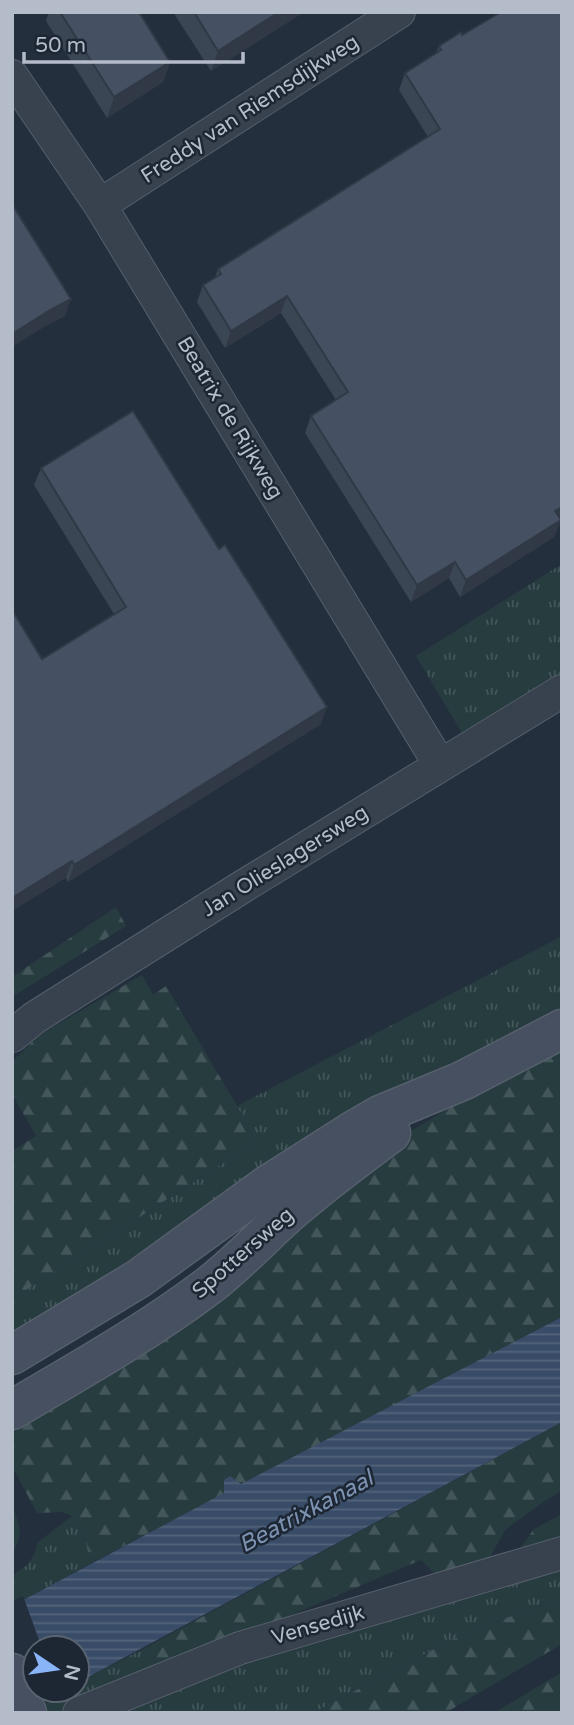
<svg xmlns="http://www.w3.org/2000/svg" width="574" height="1725" font-family="'Varela Round',sans-serif">
<style>
.grass{fill:url(#grass-tufts)}
.forest{fill:url(#forest-firs)}
.water{fill:url(#water-rules)}
.pier{fill:#242f3e}
.lines{fill:none;stroke-linecap:round;stroke-linejoin:round}
.street-casing{stroke:#565f6c;stroke-width:34}
.secondary-casing{stroke:#565f6c;stroke-width:41}
.street{stroke:#38414e;stroke-width:32}
.secondary{stroke:#465061;stroke-width:38}
.wall{fill:#3b4654}
.shaded-wall{fill:#303945}
.building{fill:#455162;stroke:#303945;stroke-width:2}
.labels{text-anchor:middle;dominant-baseline:central;stroke-width:5;stroke-linejoin:round;paint-order:stroke}
.street-label{font-size:21px;fill:#b4bcc9;stroke:#1d2633}
.water-label{font-size:23px;font-style:italic;fill:#7c92b1;stroke:#1d2633}
</style>
<defs>
<pattern id="grass-tufts" width="24" height="20" patternUnits="userSpaceOnUse" patternTransform="scale(1.75)"><rect width="24" height="20" fill="#263c3f"/><path d="M3 7l-1-3M5 7V3M7 7l1-3M15 17l-1-3M17 17v-4M19 17l1-3" fill="none" stroke="#435659"/></pattern>
<pattern id="forest-firs" width="22" height="20" patternUnits="userSpaceOnUse" patternTransform="scale(1.75)"><rect width="22" height="20" fill="#263c3f"/><path d="M5 1l3.5 6h-7zM16 11l3.5 6h-7z" fill="#435659"/></pattern>
<pattern id="water-rules" width="6" height="5" patternUnits="userSpaceOnUse" patternTransform="scale(1.75)"><rect width="6" height="5" fill="#394c67"/><path d="M0 2.5h6" fill="none" stroke="#53647b"/></pattern>
</defs>
<rect width="100%" height="100%" fill="#242f3e"/>
<!-- grass -->
<path class="grass" d="M562,564v109l-100,60 -46,-77z
M562,936v71l-227,119 -86,50 -106,76 -131,80v-33l244,-157 -19,-36z
M12,1508c8,14 12,29 0,44z
M72,1516l23,45 -83,45v-30l15,-11 7,-10 4,-13z
M562,1567v32l-37,12 -72,28 -140,74h-206l163,-60z
M141,1650l30,16 -66,24 -49,23h-38l46,-23h13v-7z"/>
<!-- forest -->
<path class="forest" d="M116,907l10,19 -114,71v-20z
M142,975l11,20 13,-9 71,120 19,36 -244,157v-148l24,-15 -24,-42v-32l27,-27z
M562,1048v269l-467,244 -23,-45 -10,-4 -25,1 -25,-47v-38l387,-290 61,-36z
M562,1422v69l-19,11 -38,28 -17,31 -50,16 -17,-17 -250,106 -30,-16z
M562,1514v26l-46,14 18,-25z
M562,1599v45l-117,69h-132l140,-74 72,-28z
M562,1672v41h-68z"/>
<!-- water -->
<path class="water" d="M562,1317v105l-485,261v-35h-42v42h29l-46,23 -6,-107 212,-113v-13l6,-4 11,8z"/>
<!-- pier -->
<path class="pier" d="M23,1596l19,52h-7v42h23l2,6 -34,17h-14v-111z"/>
<g class="lines">
<!-- street casing -->
<g class="street-casing">
<path id="street" d="M12,76l88,129 340,560
M100,205l299,-193
M12,1036l22,-18 208,-131 320,-196
M79,1713l161,-65 322,-95"/>
</g>
<!-- secondary casing -->
<g class="secondary-casing">
<path id="secondary" d="M12,1355l126,-76 131,-95 85,-54 26,-15 82,-34 100,-52
M12,1410c68,-40 136,-78 199,-126 28,-22 52,-48 79,-72 32,-28 66,-53 101,-79
M12,1673l15,40"/>
</g>
<!-- street -->
<use href="#street" class="street"/>
<!-- secondary -->
<use href="#secondary" class="secondary"/>
</g>
<!-- wall -->
<path class="wall" d="M49,12h90l31,50 -7,20 -56,36 -61,-97z
M176,12h128l-93,59 -36,-56z
M461,32l100,488 -7,17 -94,60 -11,-19 -38,24 -106,-169 6,-17 25,-16 -55,-87 -56,35 -28,-46 6,-17 12,-8 3,-8 210,-132 -29,-47 6,-17 31,-20 3,-7z
M41,468l280,256 -253,158 -2,-4 -24,-219 72,-45 -80,-129z"/>
<!-- shaded-wall -->
<path class="shaded-wall" d="M279,12h25l-93,59 7,-20z
M170,62l-7,20 -56,36 7,-21z
M287,296l-6,17 -56,35 6,-17z
M71,299l-6,17 -21,11 -32,20v-13l38,-24z
M562,507v13l-13,8 6,-17z
M561,520l-7,17 -94,60 6,-17z
M455,562l-6,16 -38,24 6,-17z
M327,707l-6,17 -253,158 6,-17z
M72,861l-6,17 -54,33v-13z"/>
<!-- building -->
<path class="building" d="M60,12h79l31,50 -56,35z
M194,12h85l-61,39z
M501,12h61v495l-7,4 6,9 -95,60 -11,-18 -38,23 -106,-169 37,-24 -61,-96 -56,35 -28,-46 18,-11 -3,-5 222,-140 -35,-56 36,-23 -2,-4 22,-14 1,3z
M12,204l59,95 -21,11 -38,24z
M133,411l86,138 6,-4 102,162 -253,158 -2,-4 -60,37v-288l30,49 84,-52 -85,-139z"/>
<g class="labels">
<!-- street labels -->
<g class="street-label">
<text transform="translate(250 109) rotate(-33)">Freddy van Riemsdijkweg</text>
<text transform="translate(230 418) rotate(59)">Beatrix de Rijkweg</text>
<text transform="translate(285 861) rotate(-32)">Jan Olieslagersweg</text>
<text transform="translate(243 1253) rotate(-41)">Spottersweg</text>
<text transform="translate(318 1625) rotate(-16)">Vensedijk</text>
</g>
<!-- water labels -->
<g class="water-label">
<text transform="translate(306 1512) rotate(-28)">Beatrixkanaal</text>
</g>
</g>
<!-- border -->
<rect width="574" height="1725" fill="none" stroke="#b4bcc9" stroke-width="28"/>
<!-- north arrow -->
<g transform="translate(56 1669) rotate(103)"><circle r="33" fill="#1d2633" stroke="#59626f" stroke-width="2"/>
<path d="M0-5L12 26L0 18L-12 26Z" fill="#8ab4f8"/>
<text y="-10" font-size="19" font-weight="bold" text-anchor="middle" fill="#b4bcc9">N</text>
</g>
<!-- scale -->
<path d="M24 52v10h219v-10" fill="none" stroke="#b4bcc9" stroke-width="3.5"/>
<text x="35" y="52" font-size="21" fill="#b4bcc9" stroke="#1d2633" stroke-width="5" paint-order="stroke">50 m</text>
</svg>
